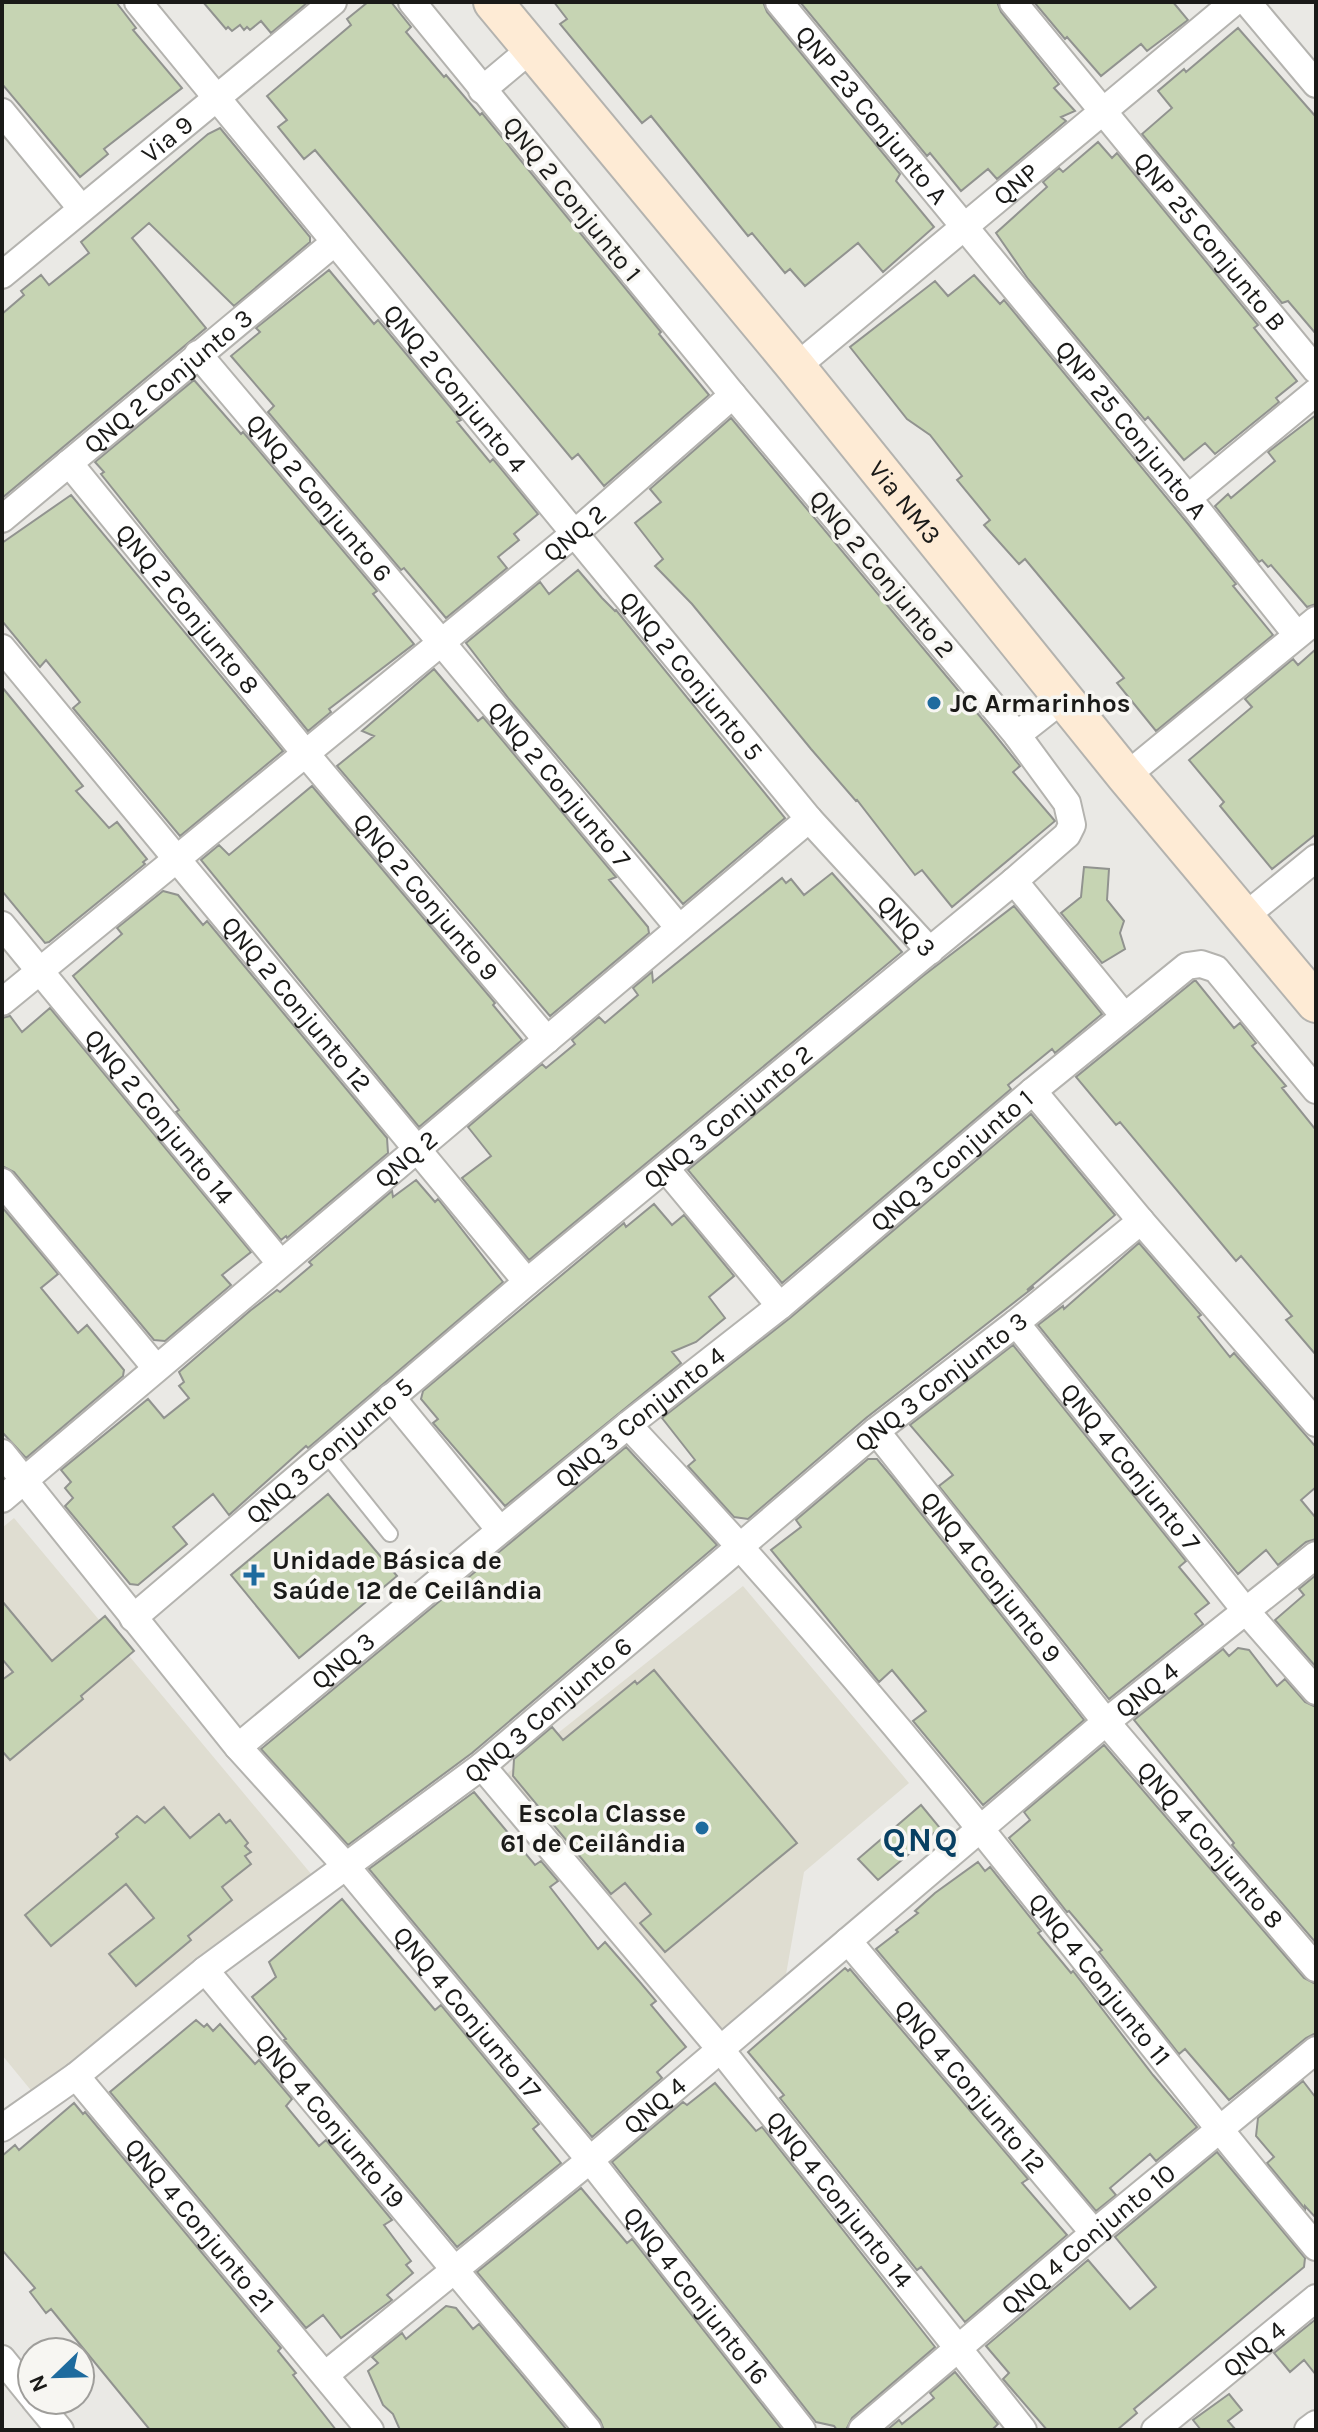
<svg xmlns="http://www.w3.org/2000/svg" width="1318" height="2432" font-family="Karla,sans-serif">
<style>
.built{fill:#dfddd1}
.building{fill:#c6d4b3;stroke:#91938f;stroke-width:2}
.lines{fill:none;stroke-linecap:round;stroke-linejoin:round}
.service-casing{stroke:#b4b3af;stroke-width:18}
.minor-casing{stroke:#b4b3af;stroke-width:30}
.secondary-casing{stroke:#b4b3af;stroke-width:42}
.service{stroke:#fff;stroke-width:14}
.minor{stroke:#fff;stroke-width:26}
.secondary{stroke:#feebd5;stroke-width:38}
.poi-dot{fill:#1e6b9e;stroke:#f7f6f2;stroke-width:3}
.labels{text-anchor:middle;dominant-baseline:central;stroke-width:7;stroke-linejoin:round;paint-order:stroke}
.street-label{font-size:26px;fill:#1a1a18;stroke:#f7f6f2}
.poi-label{font-size:26px;font-weight:bold;fill:#1a1a18;stroke:#f7f6f2;text-anchor:start}
.district-label{font-size:34px;font-weight:bold;letter-spacing:2px;fill:#084062;stroke:#f7f6f2}
</style>
<rect width="100%" height="100%" fill="#eae9e5"/>
<!-- built -->
<path class="built" d="M14,1518l303,363 -274,224 -41,-50v-527z
M743,1586l166,197 -105,89 -19,108 -64,50 -217,-254z"/>
<!-- building -->
<path class="building" d="M2,2h114l20,26 -3,2 49,58 -78,61 4,5 -28,23 -78,-93z
M203,2h105l-37,31 -10,-12 -11,9 -3,-3 -3,3 -4,-5 -8,6 -4,-4 -2,2z
M368,2h23l20,25 -5,5 38,45 2,-2 34,40 2,-2 179,219 -2,2 50,61 -105,91 -26,-32 -6,5 -257,-309 -11,9 -26,-32 9,-7 -20,-24 84,-71 -4,-6z
M554,2h209l4,10 133,162 -4,7 38,46 -51,45 -25,-29 -53,43 -15,-17 -5,4 -33,-40 -4,3 -97,-120 -9,7 -82,-99 7,-5z
M800,2h197l4,10 58,72 -5,4 21,23 -14,6 5,4 -69,58 -9,-10 -27,22 -31,-38 -3,3z
M1034,2h139l15,18 -41,31 -6,-7 -40,32 -34,-39 -2,2z
M1238,28l78,89v217l-28,-33 -6,2 -140,-169 30,-26 -14,-17 26,-22 2,3z
M220,128l90,109v5l-76,64 -85,-83 -17,15 74,90 -204,170v-184l22,-19 -3,-4 20,-16 8,10 40,-32 -8,-11 127,-108z
M1098,142l14,16 5,-5 141,172 -4,3 43,53 -21,17 3,4 -64,52 -10,-11 -21,17 -36,-43 -3,3 -117,-141 -32,-46 51,-46 -4,-5 16,-14 4,4z
M329,270l45,54 4,-4 83,100 -4,2 33,40 3,-3 45,55 -24,20 5,6 -21,17 9,11 -61,50 -42,-50 -3,2 -133,-158 6,-6 -43,-50 29,-24 -4,-4z
M974,275l26,29 4,-4 185,225 47,59 -3,2 40,49 -117,96 -39,-48 7,-5 -99,-119 -6,5 -35,-39 6,-5 -33,-40 5,-4 -32,-41 -23,-16 -57,-72 85,-66 13,15z
M194,380l47,54 2,-2 134,159 -4,3 41,50 -85,65 2,3 -23,19 -129,-159 -78,-98 3,-2 -9,-10z
M1316,415v189l-9,3 -36,-42 -3,2 -6,-7 -3,2 -44,-56 13,-12 3,4 44,-37 -7,-9z
M731,418l257,308 32,40 -7,6 42,49 -103,86 -30,-37 -7,5 -58,-75 -1,1 -45,-52 -119,-145 -37,-38 8,-7 -28,-36 26,-21 -11,-13z
M71,495l212,256 -103,85 -107,-128 7,-6 -34,-42 -6,7 -38,-46v-78z
M578,570l24,28 13,13 1,-1 169,208 -102,86 -174,-205 -43,-56 74,-61 9,12z
M1316,649v185l-44,35 -52,-63 4,-4 -35,-42 63,-53 -7,-8 48,-40 5,6z
M434,669l44,52 5,-4 133,160 -7,3 39,47 1,6 -99,83 -213,-250 37,-30 -12,-5z
M2,687l81,99 -7,5 33,37 8,-6 30,37 -4,3 2,2 -96,78 -4,1 -43,-52z
M312,786l183,217 -2,2 29,35 -103,87 -218,-267 18,-15 10,10z
M1084,867l25,2 -2,31 17,21 -4,12 5,16 -23,14 -41,-50 20,-16z
M832,873l70,79 -373,308 -67,-82 29,-22 -23,-29 74,-63 4,4 29,-24 -3,-4 27,-23 6,6 33,-28 -5,-7 19,-16 1,10 129,-104 4,5 5,-4 13,16z
M163,891l15,4 25,30 4,-4 180,217 1,15 -101,85 -1,-2 -5,4 -105,-128 3,-2 -106,-134 49,-42 -5,-6z
M1014,906l88,108 -47,39 -3,-4 -44,36 3,4 -229,194 -94,-113 235,-194z
M1194,981h2l38,47 6,-5 16,20 -4,3 34,40 -4,2 34,42v225l-30,-35 6,-4 -51,-60 -5,5 -116,-139 -4,3 -40,-48z
M50,1008l201,244 -29,23 9,10 -66,56 -11,-1 -140,-168 -12,-6v-148l8,-2 12,16z
M1031,1114l84,101 -88,75 7,-3 -168,131 -118,101 -14,-2 -46,-51 7,-6 -33,-42 128,-100z
M416,1180l19,22 3,-3 65,83 -195,166 -2,-2 -19,17 -58,52 -16,-21 -40,33 14,17 -49,41 -8,-1 -65,-78 8,-8 -8,-10 6,-6 -10,-12 87,-71 16,19 25,-20 -10,-12 5,-4 -5,-10 72,-62 26,-20 3,2 32,-27 -3,-3 83,-71 1,6z
M654,1204l18,21 12,-10 50,61 -25,21 16,21 -29,24 -24,10 9,11 -176,143 -72,-83 5,-4 -17,-20 2,-8 201,-168 2,4z
M2,1207l56,67 -17,14 37,45 9,-8 37,45 -1,6 -97,82 -24,-26z
M1139,1243l62,72 -3,2 32,40 4,-4 82,94v40l-15,13 15,18v21l-10,3 -28,23 -12,-15 -28,24 -200,-249 25,-19 1,3z
M1013,1345l173,216 -7,6 30,36 -14,11 8,10 -94,75 -170,-213 14,-11 -43,-50z
M626,1447l91,98 -245,208 -124,92 -87,-96z
M868,1459h9l19,23 188,238 -101,85 -70,-84 13,-10 -34,-41 -13,12 -108,-132 30,-23 -5,-7z
M328,1494l69,82 -98,82 -68,-83z
M1316,1575v92l-41,-47 29,-25 -5,-6z
M2,1601l50,60 53,-45 29,35 -53,45 2,3 -73,61 -8,-9v-71l11,-8 -11,-13z
M1238,1648l11,2 28,36 8,-7 20,23 11,5v236l-84,-98 2,-2 -100,-123 89,-71 6,7z
M654,1670l143,173 -132,109 -25,-29 11,-9 -26,-31 -14,11 -98,-118 1,-17 38,-32 11,13 72,-59 2,3z
M1104,1745l200,233 12,6v49l-10,5 -77,62 -44,-51 -6,5 -80,-102 3,-2 -33,-39 -2,1 -58,-74 21,-18 -6,-8z
M474,1792l61,73 6,-4 17,20 -8,6 48,62 7,-7 34,39 17,20 -5,4 35,42 -29,25 5,6 -70,59 -223,-268z
M921,1805l19,23 -62,52 -20,-21z
M164,1807l26,31 29,-24 7,9 4,-3 18,23 -3,3 6,6 -6,4 6,8 -29,23 10,13 -44,36 3,4 -55,46 -27,-32 45,-36 -28,-34 -75,62 -26,-31 93,-78 -2,-3 21,-18 8,7z
M978,1862l7,9 5,-4 51,64 -3,2 33,40 2,-2 80,104 44,52 -41,34 -6,-7 -40,34 6,7 -20,16 -220,-262 22,-17 -2,-2 22,-17 -3,-2 20,-18z
M342,1899l93,111 6,-5 98,119 -6,5 28,34 -104,84 -173,-207 2,-1 -34,-42 24,-20 -7,-15z
M845,1968l3,3 2,-2 178,210 -6,4 45,52 -102,87 -44,-55 -4,3 -137,-172 4,-3 -36,-43z
M196,2020l8,7 3,-3 6,7 7,-7 35,40 4,-4 33,39 -6,7 33,40 7,-6 66,80 -8,5 27,36 -5,4 7,8 -26,22 5,5 -51,38 -18,-23 -17,13 -196,-236z
M1303,2081l13,17v120l-11,-12v3l-38,-46 7,-6 -18,-21 2,-18z
M715,2083l41,48 6,-4 173,220 -83,71 -6,12h-9l-3,-4 -18,-4 -204,-260 71,-60 4,3z
M74,2103l9,11 2,-2 196,236 -3,3 18,22 -3,2 43,55h-186l-99,-121 -5,4 -16,-21 5,-4 -33,-38v-94l13,-11 4,5z
M1217,2152l88,106 -1,9 -170,142 3,4 -20,17h-70l-44,-51 6,-6 -23,-27 102,-86 42,49 26,-22 -41,-50z
M581,2188l46,55 5,-4 150,191h-178l-4,-10 -123,-148z
M446,2306l10,2 17,21 6,-5 88,106h-167l-7,-16 -10,-9 -15,-34 10,-8 -6,-6 30,-24 4,6z
M1316,2319v56l-12,-15 -14,12 -16,-19z
M955,2372l43,52 -6,6h-105l12,-10 3,4 32,-26 -4,-5z
M1229,2394l13,16 -14,11 8,9h-35l-8,-10z"/>
<g class="lines">
<!-- service casing -->
<g class="service-casing">
<path id="service" d="M325,1453l65,81"/>
</g>
<!-- minor casing -->
<g class="minor-casing">
<g id="minor">
<path id="s1" d="M138,2l671,817 121,132"/>
<path id="s2" d="M779,2l409,496 109,137"/>
<path id="s3" d="M1013,2l303,368"/>
<path d="M1247,2l69,82"/>
<path d="M482,90l49,-41"/>
<path d="M2,112l79,96"/>
<path id="s4" d="M2,275l331,-273"/>
<path id="s5" d="M198,354l243,288 238,286"/>
<path id="s6" d="M796,367l438,-365"/>
<path id="s7" d="M69,463l237,291 241,286"/>
<path d="M1188,498l128,-106"/>
<path id="s8" d="M2,519l333,-277"/>
<path id="s9" d="M2,648l525,634"/>
<path d="M1017,735l47,-37"/>
<path d="M1126,776l190,-156"/>
<path d="M1014,881l110,135"/>
<path d="M1244,917l72,-59"/>
<path id="s10" d="M2,925l278,338"/>
<path id="s11" d="M2,1002l573,-469 158,-138"/>
<path d="M1033,1091l108,130 175,202"/>
<path d="M666,1169l114,137"/>
<path d="M2,1182l154,186"/>
<path id="s12" d="M1016,1323l229,287 71,81"/>
<path d="M391,1397l109,133"/>
<path id="s13" d="M628,1425c123,131 241,266 354,406 112,139 220,280 334,416"/>
<path id="s14" d="M876,1431l230,291 210,246"/>
<path id="s15" d="M2,1453l236,294 107,118 245,295 212,270"/>
<path id="s16" d="M2,1499l807,-680"/>
<path id="s17" d="M133,1618l394,-336 487,-401 53,-46 5,-10 -5,-22 -50,-68 -284,-340 -321,-393"/>
<path id="s18" d="M238,1747l390,-322 152,-119 253,-215 154,-125 14,-2 15,5 100,121"/>
<path id="s19" d="M482,1766l239,284 302,380"/>
<path id="s20" d="M848,1941l246,292"/>
<path id="s21" d="M205,1970l383,460"/>
<path id="s22" d="M76,2076l294,354"/>
<path id="s23" d="M2,2128l74,-52 129,-106 277,-204 394,-335 140,-108 125,-102"/>
<path d="M2,2359l30,37"/>
<path id="s24" d="M325,2375l265,-215 516,-438 210,-167"/>
<path d="M35,2400l25,30"/>
<path id="s25" d="M862,2430l232,-197 222,-183"/>
<path id="s26" d="M1155,2430l161,-132"/>
<path d="M1308,2430l8,-6"/>
</g>
</g>
<!-- secondary casing -->
<g class="secondary-casing">
<g id="secondary">
<path id="s27" d="M493,2l303,365 330,409 190,227"/>
</g>
</g>
<!-- service -->
<use href="#service" class="service"/>
<!-- minor -->
<use href="#minor" class="minor"/>
<!-- secondary -->
<use href="#secondary" class="secondary"/>
</g>
<!-- markers -->
<g class="poi-dot">
<circle cx="934" cy="703" r="8"/>
<path d="M250 1563h8v8h8v8h-8v8h-8v-8h-8v-8h8z"/>
<circle cx="702" cy="1828" r="8"/>
</g>
<g class="labels">
<!-- street labels -->
<g class="street-label">
<text stroke="none"><textPath href="#s2" startOffset="146">QNP 23 Conjunto A</textPath></text>
<text stroke="none"><textPath href="#s4" startOffset="214">Via 9</textPath></text>
<text stroke="none"><textPath href="#s6" startOffset="286">QNP</textPath></text>
<text transform="translate(572 199) rotate(51)">QNQ 2 Conjunto 1</text>
<text stroke="none"><textPath href="#s3" startOffset="310">QNP 25 Conjunto B</textPath></text>
<text stroke="none"><textPath href="#s8" startOffset="216">QNQ 2 Conjunto 3</textPath></text>
<text stroke="none"><textPath href="#s1" startOffset="500">QNQ 2 Conjunto 4</textPath></text>
<text stroke="none"><textPath href="#s2" startOffset="554">QNP 25 Conjunto A</textPath></text>
<text stroke="none"><textPath href="#s5" startOffset="188">QNQ 2 Conjunto 6</textPath></text>
<text stroke="none"><textPath href="#s27" startOffset="648">Via NM3</textPath></text>
<text stroke="none"><textPath href="#s11" startOffset="740">QNQ 2</textPath></text>
<text transform="translate(882 574) rotate(50)">QNQ 2 Conjunto 2</text>
<text stroke="none"><textPath href="#s7" startOffset="188">QNQ 2 Conjunto 8</textPath></text>
<text stroke="none"><textPath href="#s1" startOffset="872">QNQ 2 Conjunto 5</textPath></text>
<text stroke="none"><textPath href="#s5" startOffset="562">QNQ 2 Conjunto 7</textPath></text>
<text stroke="none"><textPath href="#s7" startOffset="562">QNQ 2 Conjunto 9</textPath></text>
<text stroke="none"><textPath href="#s1" startOffset="1202">QNQ 3</textPath></text>
<text stroke="none"><textPath href="#s9" startOffset="462">QNQ 2 Conjunto 12</textPath></text>
<text stroke="none"><textPath href="#s10" startOffset="248">QNQ 2 Conjunto 14</textPath></text>
<text stroke="none"><textPath href="#s17" startOffset="778">QNQ 3 Conjunto 2</textPath></text>
<text stroke="none"><textPath href="#s16" startOffset="528">QNQ 2</textPath></text>
<text stroke="none"><textPath href="#s18" startOffset="924">QNQ 3 Conjunto 1</textPath></text>
<text stroke="none"><textPath href="#s23" startOffset="1200">QNQ 3 Conjunto 3</textPath></text>
<text stroke="none"><textPath href="#s18" startOffset="520">QNQ 3 Conjunto 4</textPath></text>
<text stroke="none"><textPath href="#s17" startOffset="258">QNQ 3 Conjunto 5</textPath></text>
<text stroke="none"><textPath href="#s12" startOffset="184">QNQ 4 Conjunto 7</textPath></text>
<text stroke="none"><textPath href="#s14" startOffset="186">QNQ 4 Conjunto 9</textPath></text>
<text stroke="none"><textPath href="#s18" startOffset="136">QNQ 3</textPath></text>
<text stroke="none"><textPath href="#s24" startOffset="1070">QNQ 4</textPath></text>
<text stroke="none"><textPath href="#s23" startOffset="688">QNQ 3 Conjunto 6</textPath></text>
<text stroke="none"><textPath href="#s14" startOffset="532">QNQ 4 Conjunto 8</textPath></text>
<text stroke="none"><textPath href="#s13" startOffset="728">QNQ 4 Conjunto 11</textPath></text>
<text stroke="none"><textPath href="#s15" startOffset="728">QNQ 4 Conjunto 17</textPath></text>
<text stroke="none"><textPath href="#s20" startOffset="190">QNQ 4 Conjunto 12</textPath></text>
<text stroke="none"><textPath href="#s24" startOffset="426">QNQ 4</textPath></text>
<text stroke="none"><textPath href="#s21" startOffset="196">QNQ 4 Conjunto 19</textPath></text>
<text stroke="none"><textPath href="#s19" startOffset="562">QNQ 4 Conjunto 14</textPath></text>
<text stroke="none"><textPath href="#s22" startOffset="194">QNQ 4 Conjunto 21</textPath></text>
<text stroke="none"><textPath href="#s25" startOffset="296">QNQ 4 Conjunto 10</textPath></text>
<text stroke="none"><textPath href="#s15" startOffset="1092">QNQ 4 Conjunto 16</textPath></text>
<text stroke="none"><textPath href="#s26" startOffset="128">QNQ 4</textPath></text>
</g>
<!-- poi labels -->
<g class="poi-label">
<text x="950" y="703">JC Armarinhos</text>
<text x="272" y="1560">Unidade Básica de<tspan x="272" dy="30">Saúde 12 de Ceilândia</tspan></text>
<text x="686" y="1813" text-anchor="end">Escola Classe<tspan x="686" dy="30">61 de Ceilândia</tspan></text>
</g>
<!-- district labels -->
<g class="district-label">
<text x="921" y="1840">QNQ</text>
</g>
</g>
<!-- border -->
<rect width="1318" height="2432" fill="none" stroke="#1a1a18" stroke-width="8"/>
<!-- north arrow -->
<g transform="translate(56 2376) rotate(247)"><circle r="38" fill="#f7f6f2" stroke="#9f9e9b" stroke-width="2"/>
<path d="M0-6L14 30L0 20L-14 30Z" fill="#1e6b9e"/>
<text y="-12" font-size="22" font-weight="bold" text-anchor="middle" fill="#1a1a18">N</text>
</g>
</svg>
